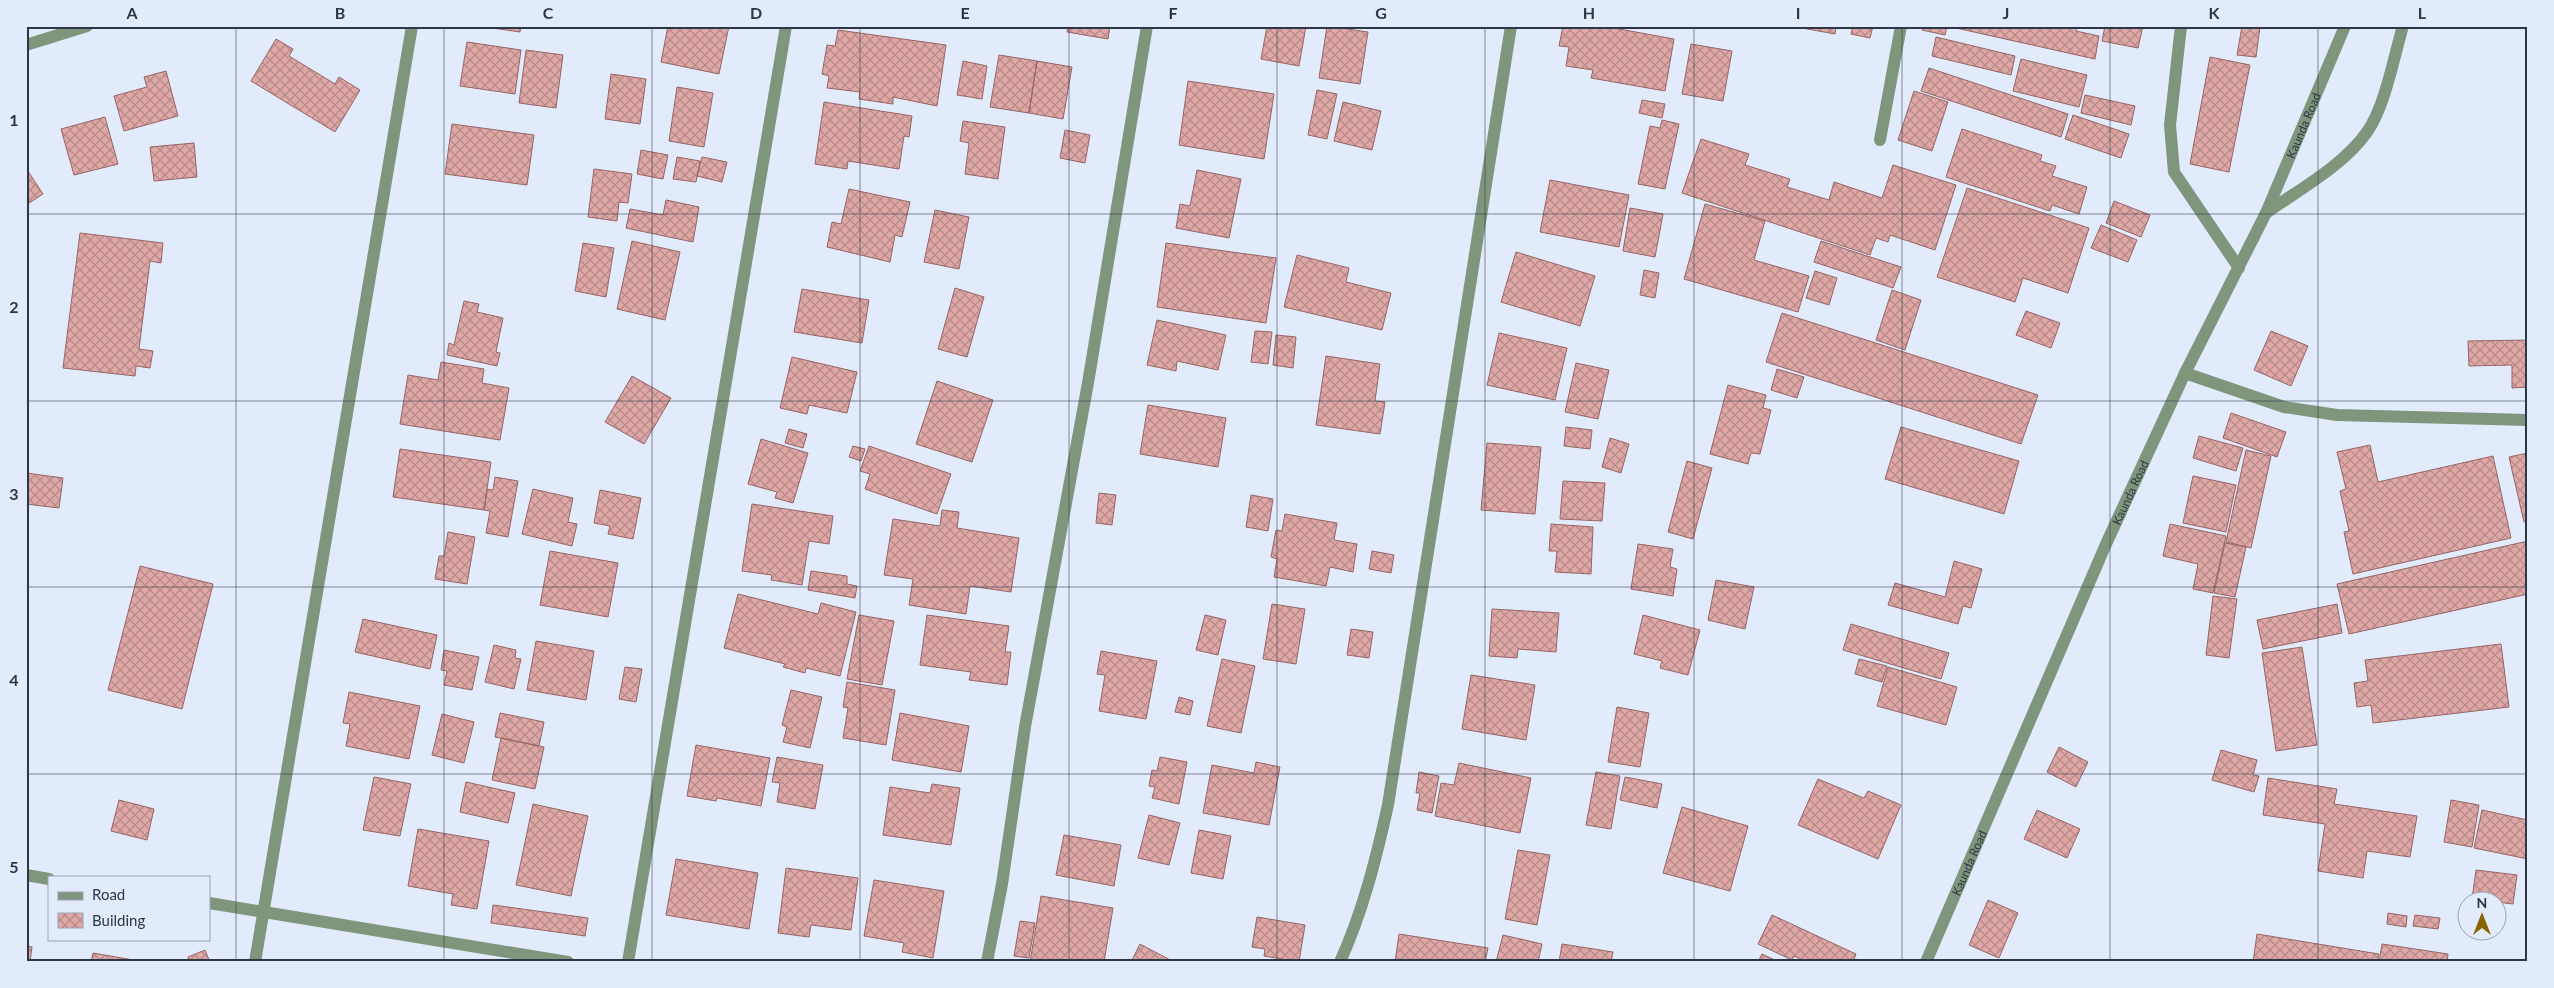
<svg xmlns="http://www.w3.org/2000/svg" width="2554" height="988" font-family="Lato,sans-serif">
<style>
.building{fill:url(#building-cross-hatch);stroke:#976563}
.lines{fill:none;stroke-linecap:round;stroke-linejoin:round}
.minor{stroke:#7f967c;stroke-width:12}
.grid{fill:none;stroke:#2c3647;stroke-width:1;stroke-opacity:0.55}
.labels{text-anchor:middle;dominant-baseline:central;stroke-width:4;stroke-linejoin:round;paint-order:stroke}
.street-label{font-size:12px;fill:#2c3647;stroke:#e1ebfc}
.neatline{fill:none;stroke:#2c3647;stroke-width:2}
.grid-label{font-size:16px;text-anchor:middle;font-weight:bold;fill:#2c3647}
</style>
<defs>
<pattern id="building-cross-hatch" width="8" height="8" patternUnits="userSpaceOnUse" patternTransform="scale(1.25)"><rect width="8" height="8" fill="#dfa8a6"/><path d="M0 0l8 8M0 8l8-8" fill="none" stroke="#b58a89"/></pattern>
</defs>
<rect width="100%" height="100%" fill="#e1ebfc"/>
<!-- building -->
<path class="building" d="M478,26h43l-1,6z
M668,26h61l-10,48 -58,-12z
M1068,26h42l-2,13 -41,-7z
M1267,26h39l-7,40 -38,-7z
M1327,26l41,6 -8,52 -41,-6z
M1563,26h40l71,13 -9,52 -74,-13 2,-8 -27,-4 3,-19 -10,-1z
M1791,26h45l-1,8z
M1853,26h20l-3,12 -19,-4z
M1923,26h24l-2,9 -23,-5z
M1947,26h130l-1,5 23,5 -4,23z
M2105,26h38l-5,22 -36,-7z
M2242,26l18,1 -4,30 -19,-2z
M838,30l108,15 -9,61 -44,-9v7l-34,-5 1,-7 -33,-4 2,-12 -7,-2 5,-29 8,1z
M1936,37l79,19 -4,19 -79,-19z
M276,39l17,10 -4,7 46,28 4,-7 21,13 -25,42 -84,-51z
M467,42l54,8 -6,44 -55,-8z
M1691,44l41,7 -9,50 -41,-7z
M526,50l37,5 -7,53 -37,-5z
M999,55l38,6 -8,52 -39,-6z
M2210,57l40,8 -21,107 -39,-8z
M2021,59l66,16 -8,32 -66,-16z
M963,61l24,5 -5,33 -25,-4z
M1037,61l35,6 -9,52 -34,-6z
M1929,68l139,46 -7,23 -140,-46z
M166,71l12,45 -54,15 -10,-35 33,-9 -3,-10z
M611,74l35,5 -6,45 -35,-5z
M1188,81l86,13 -10,65 -85,-14z
M677,87l36,6 -9,54 -35,-6z
M1317,90l20,4 -10,45 -19,-4z
M1914,91l34,11 -16,49 -34,-11z
M2085,95l50,11 -4,19 -50,-12z
M1642,100l23,4 -3,14 -23,-5z
M824,102l88,14 -3,21 -5,-1 -5,33 -51,-8 -1,8 -32,-5z
M1343,102l38,9 -9,39 -38,-9z
M2073,115l56,19 -8,24 -56,-19z
M105,117l13,47 -44,11 -13,-46z
M1662,120l17,4 -14,65 -27,-5 12,-58 10,2z
M963,121l42,6 -7,52 -33,-5 4,-31 -9,-2z
M452,124l82,11 -7,50 -82,-11z
M1962,129l80,26 -2,6 16,5 -4,10 35,11 -8,27 -27,-9 -2,6 -104,-34z
M1065,130l25,5 -5,28 -25,-5z
M1701,139l48,15 -4,11 45,14 -3,8 42,13 5,-18 48,16 11,-33 63,20 -21,65 -45,-15 -2,7 -12,-4 -6,17 -188,-62z
M194,143l3,34 -43,4 -4,-34z
M641,150l27,5 -5,24 -26,-5z
M677,157l23,4 -4,21 -23,-3z
M702,157l25,5 -5,20 -25,-6z
M26,168l17,26 -17,11z
M594,169l38,5 -4,29 -9,-1 -2,19 -29,-4z
M1197,170l44,9 -12,59 -53,-10 4,-24 10,2z
M1550,180l79,15 -10,52 -79,-15z
M1967,188l122,40 -21,65 -45,-15 -8,24 -78,-25z
M849,189l61,13 -8,35 -7,-2 -5,27 -63,-15 5,-25 9,2z
M666,200l33,7 -6,35 -67,-14 4,-19 33,6z
M2114,201l36,14 -9,22 -35,-14z
M1705,204l60,17 -11,39 55,16 -11,36 -114,-33z
M1630,208l33,6 -8,43 -32,-6z
M935,210l34,7 -10,52 -35,-7z
M2101,225l36,15 -9,22 -37,-14z
M80,233l83,10 -2,20 -11,-2 -11,88 14,2 -3,17 -14,-2 -1,10 -72,-8z
M632,241l48,11 -15,68 -48,-11z
M1821,241l80,26 -8,21 -79,-26z
M583,243l31,5 -8,49 -31,-6z
M1166,243l110,15 -10,65 -109,-16z
M1516,252l79,24 -15,50 -79,-24z
M1297,255l52,13 -3,14 45,11 -9,37 -98,-23z
M1644,270l15,3 -4,25 -15,-3z
M1815,271l22,7 -8,27 -23,-7z
M955,288l29,9 -17,60 -29,-8z
M802,289l67,11 -7,43 -68,-11z
M1892,290l29,10 -16,50 -29,-10z
M464,301l15,3 -2,8 26,6 -7,34 4,1 -3,13 -50,-11 2,-12 5,2z
M2026,311l34,12 -9,25 -35,-13z
M1782,313l256,82 -17,49 -255,-82z
M1157,320l69,15 -8,35 -41,-9 -1,10 -29,-6z
M1255,331l17,1 -4,32 -17,-2z
M2271,331l37,15 -17,40 -37,-16z
M1499,333l68,15 -12,52 -68,-15z
M1276,335l20,2 -3,31 -20,-3z
M2528,340v47l-16,1v-23l-43,1 -1,-25z
M1326,356l54,8 -5,37 10,1 -5,32 -64,-9z
M792,357l65,15 -10,41 -38,-8 -2,9 -27,-6z
M441,362l43,7 -2,14 27,5 -9,52 -100,-16 8,-49 30,5z
M1576,363l33,7 -11,49 -33,-7z
M1777,369l27,8 -7,21 -26,-8z
M632,376l39,22 -27,46 -39,-22z
M937,381l56,19 -21,62 -56,-18z
M1728,385l38,10 -3,13 8,2 -11,44 -9,-1 -3,11 -38,-10z
M1148,405l78,13 -8,49 -78,-13z
M2231,413l55,19 -9,25 -54,-19z
M1566,427l26,3 -2,19 -26,-3z
M1901,427l118,34 -15,53 -119,-35z
M789,429l18,5 -4,14 -18,-5z
M2199,436l44,12 -7,23 -43,-13z
M1610,438l19,6 -8,29 -19,-6z
M761,439l47,14 -15,50 -18,-5 2,-6 -29,-8z
M1487,443l54,4 -6,67 -54,-4z
M2370,445l8,37 115,-26 18,82 -158,36 -9,-42 5,-1 -9,-40 6,-2 -9,-37z
M853,446l12,3 -4,12 -12,-4z
M869,446l82,28 -14,40 -72,-25 5,-15 -10,-3z
M400,449l91,13 -7,48 -91,-13z
M2246,450l25,6 -20,92 -25,-6z
M2528,453v69h-4l-15,-65z
M1687,461l25,7 -19,71 -25,-7z
M26,473l37,5 -4,30 -33,-4z
M2193,476l43,9 -10,47 -43,-9z
M495,477l23,4 -10,56 -22,-4 4,-22 -6,-1 3,-21 6,1z
M1563,481l42,2 -3,38 -42,-2z
M533,489l40,9 -5,24 9,2 -5,22 -50,-12z
M600,490l41,8 -8,41 -25,-5 2,-8 -16,-3z
M1099,493l17,2 -4,30 -16,-2z
M1251,495l22,4 -5,32 -22,-4z
M752,504l81,12 -4,28 -20,-3 -7,44 -31,-5 1,-5 -30,-4z
M942,510l17,2 -2,16 62,10 -8,54 -41,-6 -4,28 -57,-9 4,-26 -29,-4 9,-56 47,7z
M1285,514l52,9 -3,17 23,4 -4,28 -23,-5 -4,19 -52,-9 3,-18 -6,-2 5,-27 6,1z
M1551,524l42,3 -2,47 -36,-2 2,-21h-8z
M2170,524l56,12 -13,57 -20,-4 5,-25 -35,-8z
M448,532l27,5 -8,47 -32,-5 4,-23h5z
M2528,541v53l-179,40 -12,-50z
M2225,543l21,4 -11,50 -21,-4z
M1638,544l35,5 -3,18 7,2 -4,27 -42,-7z
M550,551l68,12 -10,54 -68,-12z
M1372,551l22,4 -3,18 -22,-4z
M1954,561l28,8 -11,39 -8,-2 -5,18 -70,-19 7,-22 50,14z
M140,566l73,18 -31,125 -74,-19z
M811,571l36,5v8l10,2 -2,12 -47,-8z
M1716,580l38,7 -9,42 -37,-9z
M738,594l80,20 3,-11 35,9 -16,64 -34,-8 -1,5 -22,-6 2,-3 -61,-16z
M2213,596l24,3 -8,59 -23,-3z
M1272,604l33,5 -9,55 -33,-5z
M2337,604l5,29 -79,16 -6,-29z
M1492,609l67,4 -3,39 -38,-3 -1,9 -28,-2z
M859,615l35,6 -12,64 -35,-6z
M927,615l82,11 -4,26h6l-4,33 -38,-5 2,-8 -51,-7z
M1205,615l21,5 -8,35 -22,-5z
M1643,615l57,15 -12,45 -28,-7 2,-7 -28,-7z
M363,619l74,16 -7,34 -75,-17z
M1851,624l98,29 -8,26 -98,-29z
M1351,629l22,3 -4,26 -22,-3z
M536,641l58,10 -8,49 -59,-10z
M2501,644l8,63 -136,16 -2,-18 -14,2 -3,-24 14,-2 -3,-21z
M494,645l22,5 -1,8 6,1 -7,30 -29,-7z
M2302,647l15,98 -41,6 -14,-98z
M444,650l35,7 -7,33 -28,-5 3,-14 -6,-1z
M1101,651l56,10 -11,58 -47,-8 6,-36 -8,-1z
M1222,659l33,7 -14,67 -34,-7z
M1859,659l28,7 -5,16 -27,-8z
M625,667l17,2 -6,33 -17,-3z
M1888,667l69,20 -11,38 -69,-19z
M1471,675l64,10 -9,55 -64,-11z
M847,682l48,8 -9,55 -43,-7 5,-30 -5,-1z
M791,690l31,7 -12,51 -27,-6 4,-15 -5,-2z
M349,692l71,14 -11,53 -63,-13 4,-22 -7,-1z
M1179,697l14,4 -3,14 -15,-3z
M1617,707l32,6 -9,54 -32,-5z
M500,713l44,9 -5,24 -44,-9z
M900,713l69,13 -8,46 -69,-12z
M442,714l32,8 -10,41 -32,-8z
M501,738l43,9 -9,42 -43,-9z
M696,745l74,13 -9,48 -44,-8 -1,3 -29,-5z
M2059,747l29,15 -12,25 -29,-15z
M2221,750l36,10 -4,15 6,1 -5,16 -42,-12z
M777,757l46,8 -8,44 -38,-7 3,-19 -8,-1z
M1160,757l27,5 -8,42 -27,-6 3,-11 -6,-1 3,-16 5,1z
M1256,762l24,5 -11,58 -66,-12 9,-48 42,8z
M1459,763l72,15 -11,55 -85,-17 6,-33 13,2z
M1419,772l20,4 -7,37 -15,-3 3,-17h-4z
M1596,772l24,4 -9,53 -25,-4z
M374,777l37,7 -11,52 -37,-6z
M1625,777l37,7 -5,24 -37,-8z
M2268,778l69,11 -3,15 83,12 -7,41 -43,-6 -4,27 -45,-7 7,-47 -62,-9z
M1818,779l46,19 4,-7 33,14 -23,54 -80,-34z
M466,782l49,11 -7,30 -48,-11z
M932,784l28,4 -9,57 -68,-10 7,-48 40,6z
M119,800l35,9 -7,31 -36,-9z
M2451,800l28,5 -7,42 -28,-5z
M533,804l55,12 -17,80 -55,-11z
M1682,807l66,19 -18,65 -67,-18z
M2037,810l43,19 -13,29 -43,-19z
M2482,810l46,10v39l-54,-11z
M1149,815l31,8 -11,42 -31,-7z
M418,829l71,12 -12,68 -26,-4 2,-11 -45,-8z
M1199,830l32,6 -8,43 -32,-6z
M1064,835l57,10 -7,41 -58,-11z
M1518,850l32,5 -13,70 -32,-6z
M676,859l82,14 -9,56 -83,-14z
M786,868l72,10 -7,52 -40,-5 -2,12 -31,-4z
M2476,870l41,5 -4,29 -41,-5z
M874,880l70,11 -11,67 -31,-6 2,-9 -40,-7z
M1041,896l72,12 -9,54h-74z
M1988,900l30,13 -19,45 -30,-13z
M493,905l95,13 -3,18 -94,-13z
M2388,913l19,3 -1,11 -19,-3z
M1772,915l84,39 -3,8h-46l-13,-6 -2,4 -34,-16z
M2415,915l25,3 -2,11 -25,-3z
M1257,917l48,8 -6,37 -35,-6 1,-7 -13,-2z
M1020,921l15,2 -6,35 -15,-2z
M1399,934l89,14 -3,14h-90z
M2257,934l122,20 -2,8h-124z
M1503,935l39,9 -4,18h-42z
M1140,944l34,18h-43z
M1562,944l51,8 -2,10h-52z
M2382,944l66,10 -1,8h-68z
M26,946l6,1 -2,15h-4z
M205,950l5,12h-21l-1,-5z
M93,953l52,9h-54z
M1762,954l17,8h-21z"/>
<g class="lines">
<!-- minor -->
<g class="minor">
<path d="M2181,26l-11,99 4,47 65,96"/>
<path d="M26,45l61,-19"/>
<path d="M1880,140l21,-114"/>
<path d="M2266,213c34,-24 77,-47 101,-81 18,-25 27,-76 36,-106"/>
<path d="M2185,373l99,34 53,8 191,5"/>
<path d="M26,875l23,4"/>
<path d="M209,903l359,59"/>
<path d="M255,962l157,-936"/>
<path d="M628,962l158,-936"/>
<path d="M987,962l15,-78 23,-157 63,-344 59,-357"/>
<path d="M1340,962c23,-51 36,-103 48,-157l123,-779"/>
<path id="s1" d="M1926,962l180,-418 79,-171 81,-160 79,-187"/>
</g>
</g>
<!-- grid -->
<path class="grid" d="M236,26v936M444,26v936M652,26v936M860,26v936M1069,26v936M1277,26v936M1485,26v936M1694,26v936M1902,26v936M2110,26v936M2318,26v936M26,214h2502M26,401h2502M26,587h2502M26,774h2502"/>
<g class="labels">
<!-- street labels -->
<g class="street-label">
<text stroke="none"><textPath href="#s1" startOffset="918">Kaunda Road</textPath></text>
<text stroke="none"><textPath href="#s1" startOffset="512">Kaunda Road</textPath></text>
<text stroke="none"><textPath href="#s1" startOffset="108">Kaunda Road</textPath></text>
</g>
</g>
<!-- border -->
<rect width="2554" height="988" fill="none" stroke="#e1ebfc" stroke-width="55"/>
<!-- legend -->
<rect x="48" y="876" width="162" height="65" fill="#e1ebfc" stroke="#99a3b4"/>
<rect x="58" y="892" width="25" height="8" fill="#7f967c" stroke="#99a3b4"/>
<text x="92" y="900" font-size="15" fill="#2c3647">Road</text>
<rect x="58" y="913" width="25" height="15" fill="url(#building-cross-hatch)" stroke="#99a3b4"/>
<text x="92" y="926" font-size="15" fill="#2c3647">Building</text>
<!-- north arrow -->
<g transform="translate(2482 916)"><circle r="24" fill="#e1ebfc" stroke="#99a3b4"/>
<path d="M0-4L9 19L0 12L-9 19Z" fill="#8a6403"/>
<text y="-8" font-size="14" font-weight="bold" text-anchor="middle" fill="#2c3647">N</text>
</g>
<rect x="28" y="28" width="2498" height="932" class="neatline"/>
<g class="grid-label">
<text x="132" y="19">A</text>
<text x="340" y="19">B</text>
<text x="548" y="19">C</text>
<text x="756" y="19">D</text>
<text x="965" y="19">E</text>
<text x="1173" y="19">F</text>
<text x="1381" y="19">G</text>
<text x="1589" y="19">H</text>
<text x="1798" y="19">I</text>
<text x="2006" y="19">J</text>
<text x="2214" y="19">K</text>
<text x="2422" y="19">L</text>
<text x="14" y="126">1</text>
<text x="14" y="313">2</text>
<text x="14" y="500">3</text>
<text x="14" y="686">4</text>
<text x="14" y="873">5</text>
</g>
</svg>
